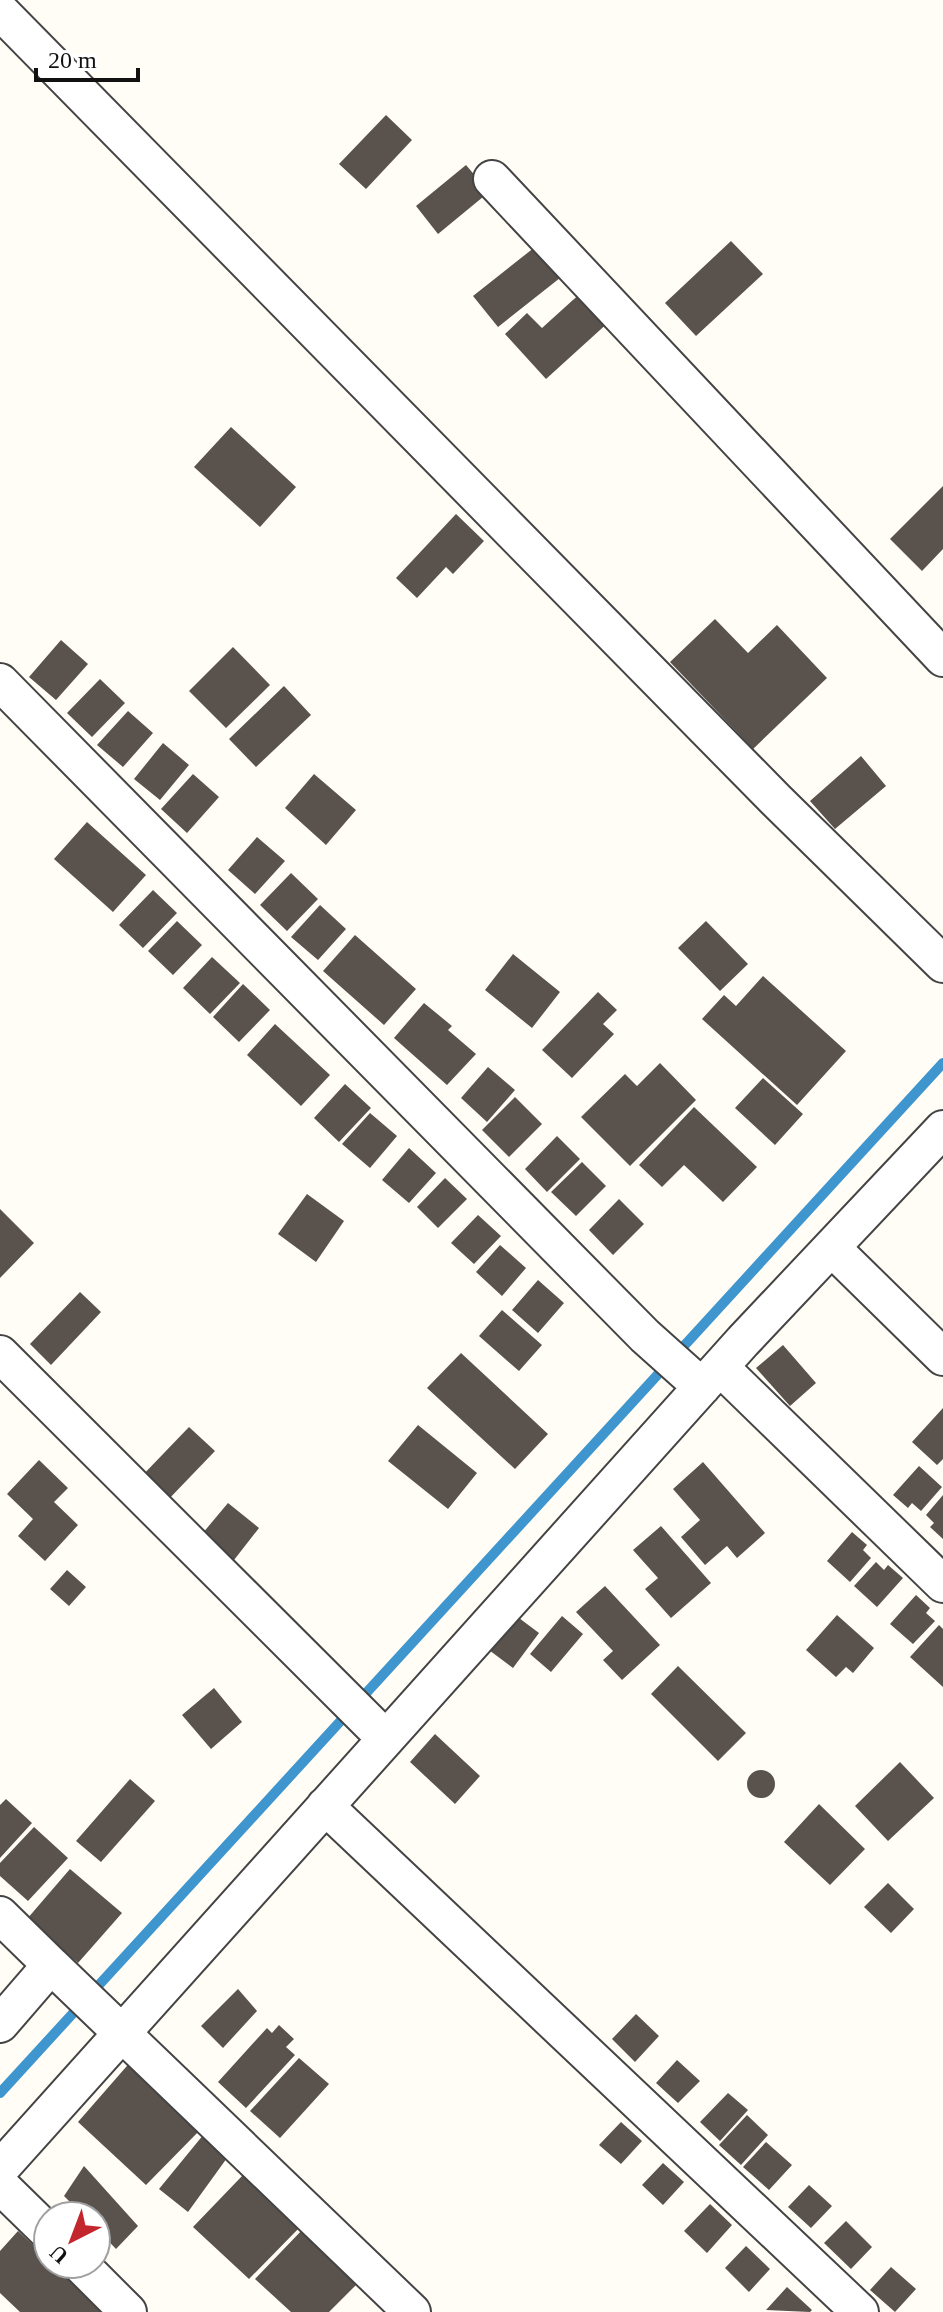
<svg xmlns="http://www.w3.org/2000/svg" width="943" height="2312" font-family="Georgia,serif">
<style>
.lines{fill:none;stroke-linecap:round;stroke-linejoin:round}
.stream{stroke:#3f96cf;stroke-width:10}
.building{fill:#5a524d}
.minor-casing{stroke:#444;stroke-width:40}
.minor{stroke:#fff;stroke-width:36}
</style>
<rect width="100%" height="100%" fill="#fffdf5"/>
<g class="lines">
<!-- stream -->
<path class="stream" d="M0,2093l943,-1030"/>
</g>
<!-- building -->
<path class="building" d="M386,115l26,25 -46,49 -27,-25z
M466,165l23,27 -51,42 -22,-28z
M731,241l32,33 -67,62 -31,-33z
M540,243l25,31 -67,53 -25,-31z
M584,290l27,30 -65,59 -41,-45 22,-21 15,15z
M231,427l65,60 -36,40 -66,-60z
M943,486v63l-21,22 -32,-32z
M456,514l28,27 -31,33 -7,-7 -29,31 -21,-20z
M715,619l33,34 29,-28 50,53 -74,71 -83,-87z
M61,640l27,24 -32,36 -27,-23z
M233,647l37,38 -44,43 -37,-37z
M100,679l25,24 -33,34 -25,-24z
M284,686l27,29 -55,52 -27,-28z
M128,711l25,22 -30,34 -26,-22z
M163,743l26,22 -29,35 -26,-21z
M861,756l25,30 -51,43 -25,-28z
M193,774l26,23 -32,36 -26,-24z
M314,774l42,36 -30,35 -41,-37z
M87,822l59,53 -33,37 -59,-53z
M257,837l28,24 -30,33 -27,-24z
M291,873l27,26 -31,32 -27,-26z
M153,890l24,23 -34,35 -24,-23z
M320,905l26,24 -28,31 -27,-23z
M177,921l25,24 -29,30 -25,-24z
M706,921l42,43 -28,27 -42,-43z
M355,935l61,54 -32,36 -61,-54z
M513,954l47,38 -28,36 -47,-38z
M212,957l28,26 -30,31 -27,-26z
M763,976l83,75 -49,54 -95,-86 22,-24 12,11z
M243,984l27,26 -31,32 -26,-25z
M598,992l19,18 -14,14 11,10 -42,44 -30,-28z
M424,1003l28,23 -4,4 28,24 -29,31 -53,-47z
M275,1024l55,51 -29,31 -54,-51z
M660,1063l36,37 -66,66 -49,-49 44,-43 12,12z
M488,1067l27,23 -28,32 -26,-24z
M763,1078l40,36 -28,31 -40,-37z
M345,1084l26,24 -32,34 -25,-24z
M515,1097l27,27 -33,33 -27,-27z
M694,1107l63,60 -34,35 -39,-37 -22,22 -23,-22z
M370,1113l27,23 -27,32 -28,-24z
M557,1136l23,23 -33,33 -22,-23z
M409,1148l27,25 -27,30 -27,-23z
M582,1162l24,24 -30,30 -25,-24z
M445,1178l22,21 -29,29 -21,-21z
M307,1194l37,27 -28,41 -38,-28z
M619,1199l25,25 -31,31 -24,-25z
M0,1209l34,34 -34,35z
M478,1215l23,21 -27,28 -23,-21z
M500,1245l26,23 -24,28 -26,-24z
M538,1280l26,23 -26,30 -26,-23z
M80,1292l21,20 -50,53 -21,-21z
M502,1310l40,35 -23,26 -40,-35z
M783,1345l33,38 -26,23 -34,-38z
M461,1353l87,81 -33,35 -88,-81z
M943,1408v51l-6,6 -25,-23z
M418,1425l59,48 -29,36 -60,-48z
M189,1427l26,24 -50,52 -26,-24z
M39,1460l29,28 -14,14 24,23 -33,36 -27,-25 15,-17 -26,-25z
M703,1462l62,71 -28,25 -10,-12 -22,19 -24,-28 19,-17 -27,-31z
M919,1466l23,21 -21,24 -9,-8 -4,5 -15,-13z
M943,1495v44l-13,-12 4,-4 -8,-8z
M228,1503l31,25 -25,32 -32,-26z
M661,1526l50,57 -40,35 -26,-29 13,-11 -25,-28z
M852,1532l15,13 -4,5 8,8 -21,24 -23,-21z
M876,1562l8,8 4,-5 15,13 -26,29 -23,-21z
M67,1570l19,17 -17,19 -19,-17z
M605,1586l55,59 -38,35 -19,-20 10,-9 -37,-39z
M916,1595l14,13 -4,5 9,8 -22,23 -23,-20z
M515,1615l24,18 -26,35 -24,-18z
M837,1615l37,33 -21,25 -7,-6 -10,10 -30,-27z
M562,1616l21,18 -32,38 -21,-18z
M939,1625l4,4v58l-33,-30z
M678,1666l68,67 -28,28 -67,-67z
M214,1688l28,34 -31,27 -29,-34z
M435,1734l45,42 -25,28 -45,-42z
M900,1762l34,36 -46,43 -33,-35z
M747 1784a14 14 0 1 1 28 0a14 14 0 1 1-28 0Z
M130,1779l25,22 -54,61 -25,-21z
M6,1799l26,24 -32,35v-53z
M819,1804l46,45 -35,36 -46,-43z
M34,1827l34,31 -40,43 -28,-25v-13z
M70,1869l52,44 -44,50 -51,-44z
M888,1883l26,26 -23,24 -27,-26z
M238,1989l19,22 -34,37 -22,-22z
M636,2014l23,22 -24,26 -23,-23z
M279,2025l15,14 -8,8 9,8 -49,53 -28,-26 49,-54 5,5z
M299,2058l30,26 -49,54 -30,-27z
M133,2059l68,70 -55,56 -68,-63z
M677,2060l23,21 -22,22 -22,-20z
M728,2093l20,17 -28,31 -20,-19z
M747,2115l21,20 -27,30 -22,-20z
M621,2122l21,19 -21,23 -22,-19z
M204,2134l23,24 -39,54 -29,-23z
M766,2142l26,23 -23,25 -26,-23z
M663,2163l21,19 -21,23 -21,-20z
M84,2166l54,60 -22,23 -20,-21v-12h-12l-20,-20z
M243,2175l57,52 -51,52 -56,-52z
M809,2185l23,21 -21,22 -23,-21z
M710,2204l22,21 -25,28 -23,-22z
M846,2221l26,26 -21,22 -27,-26z
M305,2227l57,52 -33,33h-38l-36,-33z
M18,2231l30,28v5h6l51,48h-85l-20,-19v-42z
M746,2246l24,23 -21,23 -24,-24z
M891,2267l25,22 -21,23 -25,-22z
M787,2287l25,23 -2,2 -44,-2z"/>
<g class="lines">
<!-- minor casing -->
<g class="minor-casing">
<path id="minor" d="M0,11l776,789 167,164
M492,179l451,479
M0,682l645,654 57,51
M833,1249l110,108
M0,1354l384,383
M720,1367l223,217
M325,1806l535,506
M0,1915l51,50 -51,59
M51,1965l361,347
M0,2169l743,-828 200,-212
M0,2185l48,47
M80,2264l48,48"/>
</g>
<!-- minor -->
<use href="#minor" class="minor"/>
</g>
<!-- north arrow -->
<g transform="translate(72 2240) rotate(222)"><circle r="38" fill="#ffffff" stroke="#a0a0a0" stroke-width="2"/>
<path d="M0-6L14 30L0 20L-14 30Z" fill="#c4262e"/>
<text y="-12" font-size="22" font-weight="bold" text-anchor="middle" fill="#111111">U</text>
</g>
<!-- scale -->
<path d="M36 68v12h102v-12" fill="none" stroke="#111111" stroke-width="4"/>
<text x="48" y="68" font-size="24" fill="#111111" stroke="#ffffff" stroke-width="6" paint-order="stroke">20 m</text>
</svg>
